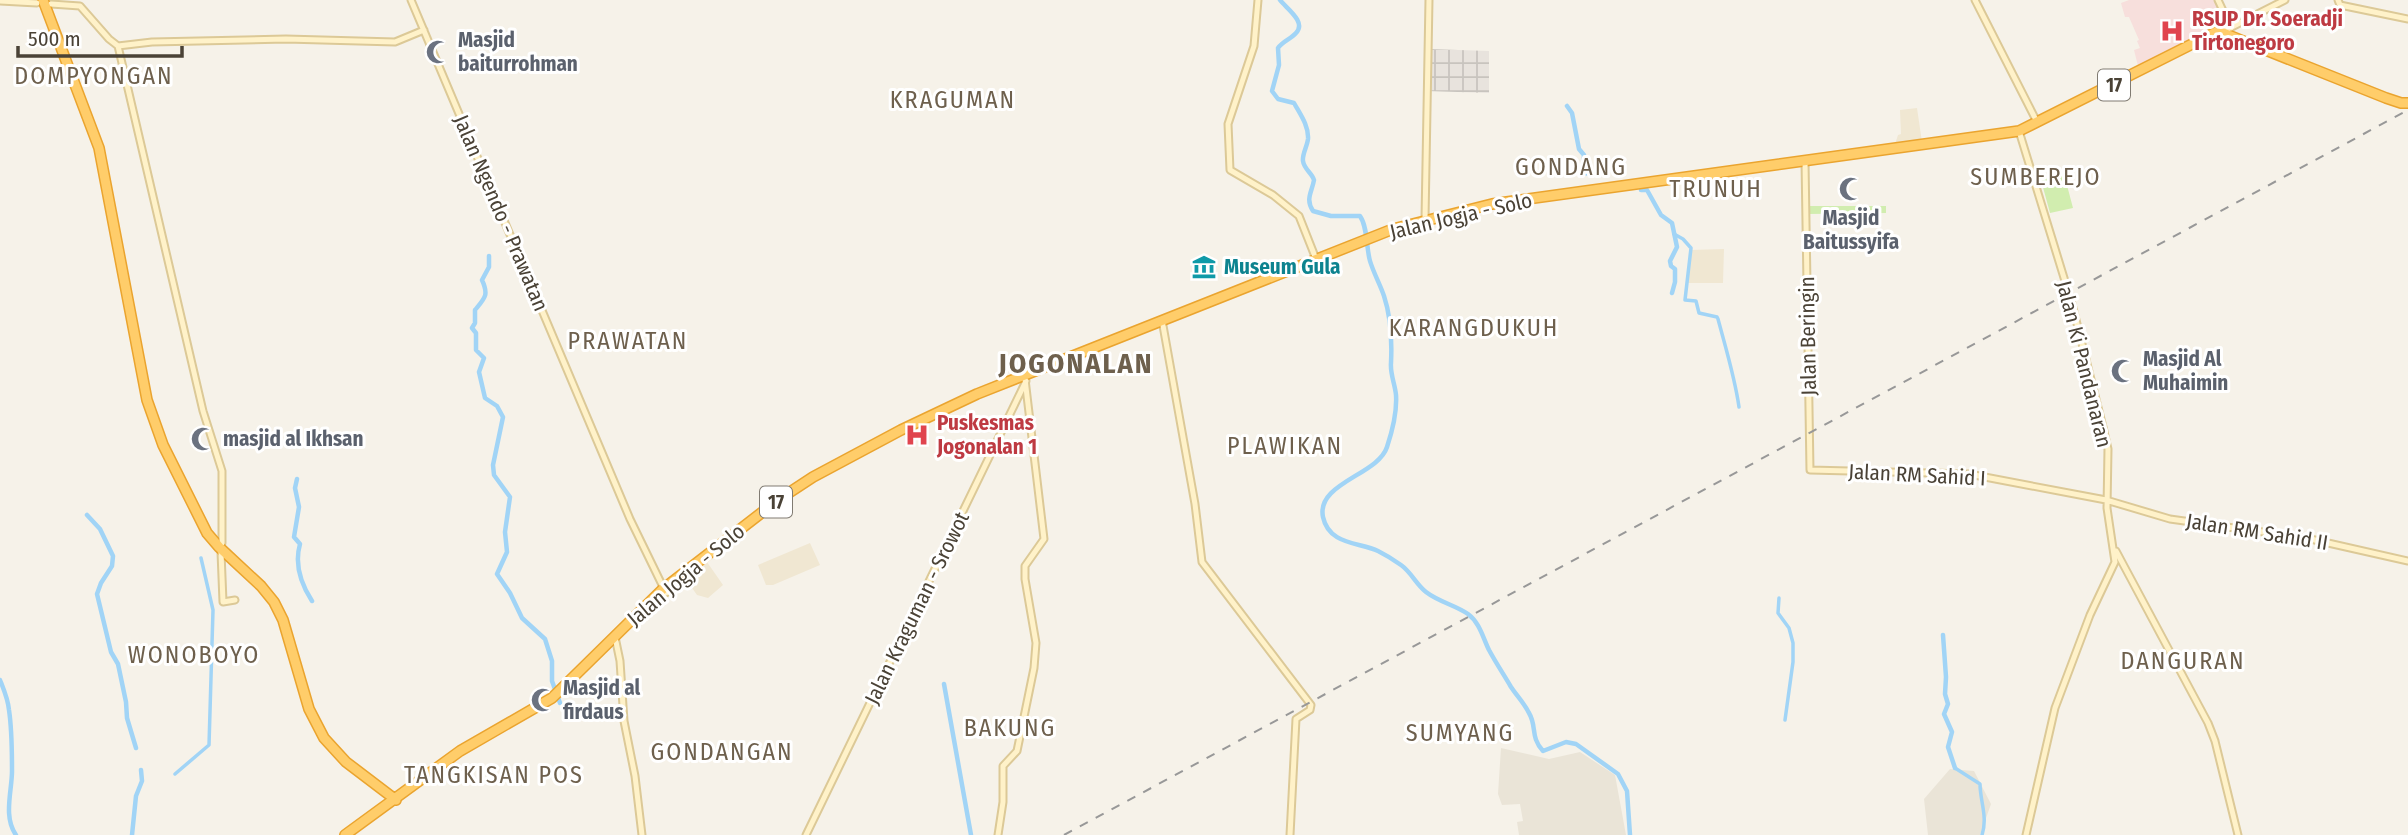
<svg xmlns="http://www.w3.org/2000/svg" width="2408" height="835" font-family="'Fira Sans Condensed',sans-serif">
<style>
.residential{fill:#eae4d7}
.industrial{fill:url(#industrial-grid)}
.education{fill:#f0e7d2}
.medical{fill:#f7dfdc}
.green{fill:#d1edaf}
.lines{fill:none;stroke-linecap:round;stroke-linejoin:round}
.canal{stroke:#a1d4f6;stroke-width:3.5}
.river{stroke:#a1d4f6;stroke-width:4.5}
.secondary-casing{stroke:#dcc997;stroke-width:9}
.highway-casing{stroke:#eaa42f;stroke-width:12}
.secondary{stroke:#fff2c9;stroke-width:5}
.highway{stroke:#ffcd6a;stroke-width:9}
.rail{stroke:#989898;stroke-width:2;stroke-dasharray:9 9;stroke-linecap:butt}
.labels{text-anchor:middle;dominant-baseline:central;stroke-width:6;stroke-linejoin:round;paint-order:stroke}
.shield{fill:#fff;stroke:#807b72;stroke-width:2}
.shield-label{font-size:19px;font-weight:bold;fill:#4a4236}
.health-label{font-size:21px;font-weight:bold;fill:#be3a42;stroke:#fff;text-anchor:start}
.worship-label{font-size:21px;font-weight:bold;fill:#5b616d;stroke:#fff;text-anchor:start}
.street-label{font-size:21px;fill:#4a4236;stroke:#fff}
.culture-label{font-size:21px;font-weight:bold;fill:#0d838f;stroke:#fff;text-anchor:start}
.quarter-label{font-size:24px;letter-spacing:2px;fill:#6e604d;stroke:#fff}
.district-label{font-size:28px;font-weight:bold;letter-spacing:2px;fill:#6e604d;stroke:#fff}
</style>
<defs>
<pattern id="industrial-grid" width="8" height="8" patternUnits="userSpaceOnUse" patternTransform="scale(1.75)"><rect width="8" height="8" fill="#e8e3dd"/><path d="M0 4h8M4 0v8" fill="none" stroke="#c8c4be"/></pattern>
</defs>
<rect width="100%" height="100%" fill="#f6f2e9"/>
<!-- residential -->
<path class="residential" d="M1501,748l48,11 31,-7 35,23 11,60h-107l-2,-13 6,-1 -3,-17 -18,1 -4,-11z
M1950,769l24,2 17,33 -11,31h-52l-4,-36z"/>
<!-- industrial -->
<path class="industrial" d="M1428,49l61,2v42l-63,-2z"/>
<!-- education -->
<path class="education" d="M1917,108l5,34 -28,5 4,-12 3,-1 -1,-24z
M1724,249l-1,34h-35l2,-33z
M810,543l10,22 -47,20h-7l-8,-20z
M707,562l16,23 -15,13 -11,-3 -12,-17z"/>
<!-- medical -->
<path class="medical" d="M2129,0h87l10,22 -88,44 -4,-16 6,-2 -3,-7 2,-1 -10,-23h-4l-4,-14z"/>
<!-- green -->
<path class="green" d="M2064,174l9,34 -23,5 -9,-33z
M1808,206h78v7l-78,1z"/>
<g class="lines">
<!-- canal -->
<path class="canal" d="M1674,234l9,5 8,9 -6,52 11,1 3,12 18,4 1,2c8,30 17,59 21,88
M1779,598l-1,15 11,15 4,15v19l-8,58
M1955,768l25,16c0,17 8,33 2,51
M175,774l34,-29 4,-135 -12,-52"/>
<!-- river -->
<path class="river" d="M1280,0c6,8 27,22 16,33 -5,6 -13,8 -18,15l1,17 -7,26 6,8 16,4c6,11 15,23 14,36 -1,8 -6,15 -5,22 1,8 9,12 11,19 -2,12 -9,19 -1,31l18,5h29c8,12 6,31 10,45 4,13 10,23 14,35 7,21 8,46 7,67 -1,11 4,21 5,32 1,15 -4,37 -9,52 -9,28 -71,36 -64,70 6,28 36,25 55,34 8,4 16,9 23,14 10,7 15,19 25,27 13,10 29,13 42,22 12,9 15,24 21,36 7,13 15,25 22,37 6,9 13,16 18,26 8,13 1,24 14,38l23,-9 10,2 42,30 9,17 3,44
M1567,106l5,7 7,36 5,6 -1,18 11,1
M1641,190h6l14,25 11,8 5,24 -7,14 1,5 4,3v13l-3,11
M489,256v11l-7,13c7,15 3,18 -7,30v13l-3,5 4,5v17l8,8 -5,14 6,26 12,8 6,11 -10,48 1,10 16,22 -5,35 2,20 -10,22 13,19 12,25 23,21 7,22v20l8,22
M297,479l-2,9 4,19 -5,30 6,7c-6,21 1,40 12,57
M87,515l13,14 13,27 -1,10 -11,17 -4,11 14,58 7,12 8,38 1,16 9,30
M1943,635l3,42 -1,17 3,10 -4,10 8,18 -4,15 7,21
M0,680c4,10 8,19 9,30 3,20 3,41 3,61 0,20 -9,46 4,64
M944,684l27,151
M132,835l4,-39 6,-15 -1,-11"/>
<!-- secondary casing -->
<g class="secondary-casing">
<path id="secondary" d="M411,0l219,519 36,74
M1258,0l-4,46 -26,78 2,46 43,25 26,21 17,43
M1975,0l62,122
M2218,0l13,28
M2338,0l2,5 68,14
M0,1l37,2
M51,4l29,2 29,33 9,7 34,-4 134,-3 109,3 29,-12
M2222,32l63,-32
M118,46l85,365 19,60v72
M2019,131l53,173 31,123 5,22 -1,59 8,54 -25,53 -35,93 -29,127
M1805,161l5,309 159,4 137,26 64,19 136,19 102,23
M1425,219l4,-219
M1162,320l33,184 7,58 109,143 -1,5 -14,9 -6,116
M2116,551l92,172 7,18 23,94
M221,552l2,50 12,-2
M615,637l5,24 4,60 11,55 7,59
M806,835l220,-454
M998,835l5,-33v-36l14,-15 17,-83 2,-25 -11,-64v-13l19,-27 -19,-160"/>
</g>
<!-- highway casing -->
<g class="highway-casing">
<path id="highway" d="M43,0l56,148 48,252 16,45 44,88 12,14 42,39 13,16 9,18 26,89 15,29 22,24 50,38
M345,835l115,-84 92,-53 111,-109 115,-89 35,-23 88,-47 76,-36 416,-165 99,-25 527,-73 199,-100 168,67 15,5h7"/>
</g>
<!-- secondary -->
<use href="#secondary" class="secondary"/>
<!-- highway -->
<use href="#highway" class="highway"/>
<!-- rail -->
<path class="rail" d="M1064,835l1344,-725"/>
</g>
<!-- icons -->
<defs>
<g id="hospital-bare" transform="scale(1.89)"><path d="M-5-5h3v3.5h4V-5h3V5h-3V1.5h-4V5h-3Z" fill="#e0444e" stroke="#fff" stroke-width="2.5" paint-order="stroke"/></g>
<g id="mosque-bare" transform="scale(1.89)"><path d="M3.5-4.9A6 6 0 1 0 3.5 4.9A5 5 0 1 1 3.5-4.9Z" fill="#6b7280" stroke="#fff" stroke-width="2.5" paint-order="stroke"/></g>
<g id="museum-bare" transform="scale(1.89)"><path d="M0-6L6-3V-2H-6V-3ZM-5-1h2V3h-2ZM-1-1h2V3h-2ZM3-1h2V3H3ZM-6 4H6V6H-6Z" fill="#0f9aa8" stroke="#fff" stroke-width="2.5" paint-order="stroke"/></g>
</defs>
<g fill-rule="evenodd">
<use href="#hospital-bare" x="2172" y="31"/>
<use href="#mosque-bare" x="438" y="52"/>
<use href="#mosque-bare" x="1851" y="189"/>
<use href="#museum-bare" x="1204" y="267"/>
<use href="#mosque-bare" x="2123" y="371"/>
<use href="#hospital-bare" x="917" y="435"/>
<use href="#mosque-bare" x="203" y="439"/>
<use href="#mosque-bare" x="543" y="700"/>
</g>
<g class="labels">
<!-- shield labels -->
<g class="shield">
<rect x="2098" y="69.5" width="32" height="31" rx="5"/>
<rect x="760" y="486.5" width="32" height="31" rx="5"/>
</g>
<g class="shield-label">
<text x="2114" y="85">17</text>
<text x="776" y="502">17</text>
</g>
<!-- health labels -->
<g class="health-label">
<text x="2192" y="19">RSUP Dr. Soeradji<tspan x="2192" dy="24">Tirtonegoro</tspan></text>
<text x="937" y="423">Puskesmas<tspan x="937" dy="24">Jogonalan 1</tspan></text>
</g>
<!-- worship labels -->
<g class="worship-label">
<text x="458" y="40">Masjid<tspan x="458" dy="24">baiturrohman</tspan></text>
<text x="1851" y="218" text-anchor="middle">Masjid<tspan x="1851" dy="24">Baitussyifa</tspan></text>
<text x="2143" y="359">Masjid Al<tspan x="2143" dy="24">Muhaimin</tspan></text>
<text x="223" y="439">masjid al Ikhsan</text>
<text x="563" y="688">Masjid al<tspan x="563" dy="24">firdaus</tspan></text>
</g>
<!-- street labels -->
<g class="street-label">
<text transform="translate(501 213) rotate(67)">Jalan Ngendo - Prawatan</text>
<text transform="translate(1461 216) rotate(-13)">Jalan Jogja - Solo</text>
<text transform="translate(1808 336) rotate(-91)">Jalan Beringin</text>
<text transform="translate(2084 364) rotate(76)">Jalan Ki Pandanaran</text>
<text transform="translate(1917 475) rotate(3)">Jalan RM Sahid I</text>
<text transform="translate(2257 532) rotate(9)">Jalan RM Sahid II</text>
<text transform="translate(686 575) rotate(-40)">Jalan Jogja - Solo</text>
<text transform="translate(917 608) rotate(-64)">Jalan Kraguman - Srowot</text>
</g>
<!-- culture labels -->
<g class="culture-label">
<text x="1224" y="267">Museum Gula</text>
</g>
<!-- quarter labels -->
<g class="quarter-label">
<text x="94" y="76">DOMPYONGAN</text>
<text x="953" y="100">KRAGUMAN</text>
<text x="1571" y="167">GONDANG</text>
<text x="2036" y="177">SUMBEREJO</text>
<text x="1716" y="189">TRUNUH</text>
<text x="1474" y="328">KARANGDUKUH</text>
<text x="628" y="341">PRAWATAN</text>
<text x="1285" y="446">PLAWIKAN</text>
<text x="194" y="655">WONOBOYO</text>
<text x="2183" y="661">DANGURAN</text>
<text x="1010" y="728">BAKUNG</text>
<text x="1460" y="733">SUMYANG</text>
<text x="722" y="752">GONDANGAN</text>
<text x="494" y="775">TANGKISAN POS</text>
</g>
<!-- district labels -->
<g class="district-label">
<text x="1076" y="363">JOGONALAN</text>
</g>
</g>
<!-- scale -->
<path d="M18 46v10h164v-10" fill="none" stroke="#4a4236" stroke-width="3.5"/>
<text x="28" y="46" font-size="21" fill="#4a4236" stroke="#ffffff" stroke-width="5" paint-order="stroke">500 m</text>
</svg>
